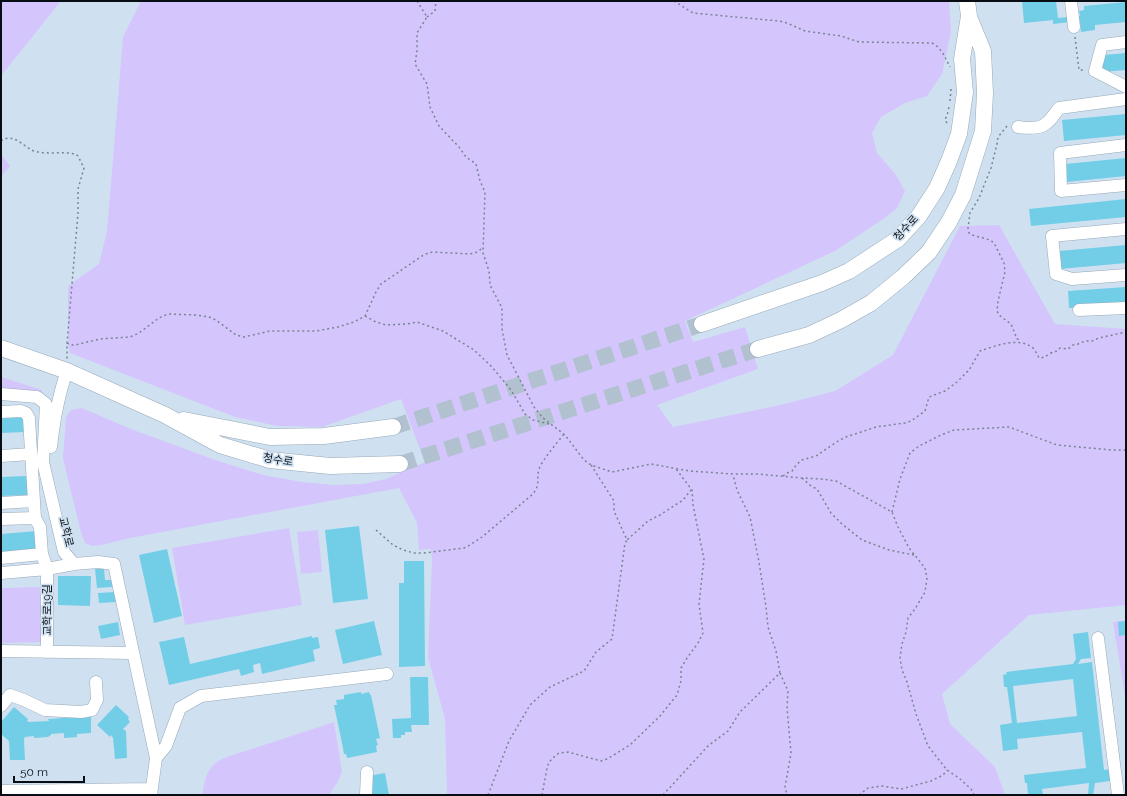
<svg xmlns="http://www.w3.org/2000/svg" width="1127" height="796" font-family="Raleway,'Noto Sans KR',sans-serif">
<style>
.green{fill:#d5c5fd}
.building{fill:#72cee7;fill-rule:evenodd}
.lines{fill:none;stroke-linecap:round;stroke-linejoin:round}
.major-tunnel{stroke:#b1c1d0;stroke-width:16;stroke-dasharray:16 8;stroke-linecap:butt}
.minor-casing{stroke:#97a8b7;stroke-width:13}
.major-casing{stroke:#97a8b7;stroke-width:17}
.path{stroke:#788490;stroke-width:1.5;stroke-dasharray:2 3;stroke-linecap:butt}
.minor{stroke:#fff;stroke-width:12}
.major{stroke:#fff;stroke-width:16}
.labels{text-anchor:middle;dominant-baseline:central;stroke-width:3.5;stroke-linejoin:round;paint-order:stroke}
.street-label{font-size:11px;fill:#080d13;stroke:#cfe1f1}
</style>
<rect width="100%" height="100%" fill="#cfe1f1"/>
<!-- green -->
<path class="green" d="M1,1h60l-60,75z
M141,1h808l2,31 -9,42 -15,22 -22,7 -24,14 -9,16 5,20 19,22 9,16 -8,17 -11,9 -51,34 -150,70 8,21 52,-15 13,42 -101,36 16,22 103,-21 59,-15 58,-36 67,-129 39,-1 56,99 71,5v276l-97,10 -87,79 8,30 45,43 10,28h-558l-2,-76 -17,-62 4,-97 -1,-11 -12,1 -2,-27 -18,-35 -269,50 -28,7 -10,1 -7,-3 -4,-10 -18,-75 3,-41 5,-7 11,-2 49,21 84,31 48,15 39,7 32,3 29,-1 23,-5 39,-17 -24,-63 -79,28 -45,-1 -42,-9 -165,-64 -2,-7v-60l31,-22 8,-33 16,-194z
M1,154l9,12 -9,11z
M1,377l41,13v5l-41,-4z
M289,528l13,77 -117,20 -13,-77z
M318,530l4,42 -21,2 -4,-42z
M40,587l1,55 -40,1v-55z
M1126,620v82l-13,-80z
M334,722l8,50 -5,11 -8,12h-127c4,-18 4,-29 22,-37z"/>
<!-- building -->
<path class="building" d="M1022,1h34l2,17 22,-2 -1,-5 5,-1v-4l42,-4v20l-31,3v5l-14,2 -1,-11 -27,3v-4l-29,3z
M1126,53v17l-24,2 -2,-12h4v-5z
M1126,114v21l-62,6 -2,-21z
M1126,158v18l-59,6 -2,-18z
M1126,199v18l-95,9 -2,-17z
M1126,245v18l-66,6 -1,-18z
M1126,287v18l-57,3 -1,-17z
M25,416l1,16 -25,1v-15z
M27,476l1,19 -27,1v-19z
M359,526l9,73 -35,4 -8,-73z
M37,531l1,18 -37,3v-18z
M167,549l15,67 -28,7 -15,-68z
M404,561h20l1,105 -26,1v-84h5z
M95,569h9l1,11h7v7l-15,1z
M58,576h33l-1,30 -32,-1z
M115,592l1,10 -17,1 -1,-10z
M374,621l8,34 -39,9 -8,-34z
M1126,621v14l-7,1 -1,-14z
M118,622l2,13 -19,4 -3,-13z
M1088,632l3,26 -10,1 -3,5 14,-2 12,108 5,-1 1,12 -15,2 -2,12h-5l1,-12 -47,6 1,5 -15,1 -1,-12h-2l-1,-8 62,-7 -4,-36 -65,7 1,10 -15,2 -3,-26 12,-2 -5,-36h-3l-1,-12 4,-1 -1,-2 67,-8 3,-5 -3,-25zM1073,679l4,37 -60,7 -4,-37z
M312,636v2l6,-1 2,11 -7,2 2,11 -53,13 -2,-11 -7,2 1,7 -13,4 -2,-7 -70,16 -10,-43 25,-5 6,27z
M410,677h18l1,48h-18l1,7h-7v3h-4v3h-8l-1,-19 19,-1z
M361,692v2l8,-2 1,3h1l9,43 -4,1 2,6 -2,1 1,6 -30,6 -1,-4h-2l-1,-6 -9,-43h3l-1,-5 8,-1v-4z
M116,705l13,12 -1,2 2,3 -7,7 3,2 1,27 -12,1 -2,-21 -2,-3 -1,2 -13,-12z
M14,707l14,12 -1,2 2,1 20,-1 -1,-2 43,-3v17l-14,1v3l-13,1v-4l-1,-1 -12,1v1l-3,2 -14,1v-2l-9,1 -1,2 1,21h-15l-1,-19 -8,-7v-12z
M385,773l4,22h-17l-4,-19z"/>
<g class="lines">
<!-- major-tunnel -->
<path class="major-tunnel" d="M393,427l309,-103
M400,464l358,-115"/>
<!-- minor casing -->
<g class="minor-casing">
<path id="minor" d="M1071,1l3,26
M1126,42l-24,3 -7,26 31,16
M1018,127c24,3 28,0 41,-19l67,-9
M1126,145l-66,8 1,38 65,-6
M1126,229l-74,7 4,38 16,5 54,-4
M1079,310l47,-2
M1,394l36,3 9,7 -3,58 21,90 10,12
M1,412l20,-1 5,2 3,5 6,100 5,9 2,27 5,15v83
M51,447c3,-27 7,-51 16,-76
M1,456l30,-2
M1,503l33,-2
M1,519l34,-1
M1,558l41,-4
M1,573l46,-4 27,-5 24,-2 16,2 42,194 -5,37
M1098,638l20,157
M1,651l132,2
M1,706l9,-11 14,5 21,10 36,2 11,-2 5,-10 -1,-18
M156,758l10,-12 14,-38 21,-12 186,-22
M1,791l150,-2
M366,795l1,-23"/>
</g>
<!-- major casing -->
<g class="major-casing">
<path id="major" d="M702,324l120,-41 27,-12 49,-32 21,-23 18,-28 12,-27 10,-27 6,-42 -3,-33 7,-43 -2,-15
M1,348l66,23 98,44 55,30 50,15 60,6 70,-2
M758,349l51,-14 32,-15 30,-17 32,-26 26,-25 20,-30 14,-27 20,-64 2,-38 -2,-42 -14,-34
M184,420l86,17 54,-1 69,-9"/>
</g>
<!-- path -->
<path class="path" d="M417,1l10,16 -10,16v18l-2,13 12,20 3,23 9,19 20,21 7,10 10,7 4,17 5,11 -2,61 6,18 1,14 12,23v21l5,26 27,52 9,11 22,17 19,25 7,5 21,7 39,-8 39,7 43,3h24l45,4 19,1 15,2 56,31 6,15 11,21 16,20 2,10 -2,14 -10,17 -7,9 -2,14 -4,12 -2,14 2,12 5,12 9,32 12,32 19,24 12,8 12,11 3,6
M674,1l19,12 86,8 8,2 18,8 36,5 18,6 73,1c10,5 13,15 18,24
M427,17l8,-6 1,-10
M1075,37l4,33h6
M950,101l1,-12
M947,123l-2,-3 3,-8 1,-5
M1007,126l-9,11 -1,7 -6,24 -12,30 -9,15 -2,15 1,5 3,2 18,5 4,3 10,20 1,9 -7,29 -1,10 2,4 12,9 6,15h1l1,4
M1,141c13,-9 22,6 33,10 13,4 28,0 41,3l3,2 6,12 -6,21v24l-11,130v16
M365,316l11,6 10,3 21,-1 10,-2 26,9 31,19 18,17 19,23 14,24 8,6 16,4
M67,343l4,2h4l25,-6 30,-2 9,-4 20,-15 9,-4 27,1 14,2 7,3 20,15 8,2 26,-6h46l22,-4 16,-5 11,-6 11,-24 5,-8 41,-28 6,-3 5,-1 36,2 6,-1 8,-5
M591,465l23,36v10l13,29 21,-19 12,-6 23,-15 8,-10
M783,476l4,-3 5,-2 5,-7 5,-4 14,-4 22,-15 8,-4 30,-10 29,-4 6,-2 14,-10 4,-14 16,-6 12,-9 12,-12 11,-19c15,-5 37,-14 52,-4 3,3 5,7 7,11 6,0 8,-3 12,-5 5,-2 5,-1 9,-5l8,1 5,-4 5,-1 7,-3h7l7,-3 27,-6
M802,478l9,8 6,3 14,24 11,11 20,16 27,10 25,5
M892,512l8,-33 10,-26 9,-7 22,-11 13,-5 55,-3 48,18 55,5h14
M376,530l17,15 10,5 11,3h10l40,-5 6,-3 12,-8 51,-43c8,-11 3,-15 6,-25 4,-10 18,-26 25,-35
M780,673l8,18 -1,17 4,45 -6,34 2,8
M488,795l21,-54 21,-36 20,-18 34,-16 12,-19 16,-13 13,-96 2,-3
M542,795l5,-27 2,-6 7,-7 3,-2 9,-1 33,9 6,-2 23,-14 30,-29 17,-21 4,-14v-13l6,-10 11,-15 5,-10 -4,-29 5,-45 -11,-54 -1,-15 -16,-21
M663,795l45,-49 20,-15 12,-19 40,-39 -4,-22 -8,-24 -2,-20 -7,-45 -9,-45 -13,-27 -4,-15
M859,795l9,-7 13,-2 20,3 30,-8 12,-6 4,-5"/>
<!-- minor -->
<use href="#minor" class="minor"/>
<!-- major -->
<use href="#major" class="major"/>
</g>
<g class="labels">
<!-- street labels -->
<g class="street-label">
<text transform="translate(906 228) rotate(-47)">청수로</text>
<text transform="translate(278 460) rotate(9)">청수로</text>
<text transform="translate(66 532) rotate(76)">교학로</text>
<text transform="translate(47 610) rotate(-90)">교학로19길</text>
</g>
</g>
<!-- border -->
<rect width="1127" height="796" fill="none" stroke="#080d13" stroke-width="4"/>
<!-- scale -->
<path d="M14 776v6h70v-6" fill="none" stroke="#080d13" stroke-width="2"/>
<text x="20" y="776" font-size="12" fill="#080d13" stroke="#cfe1f1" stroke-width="3" paint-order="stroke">50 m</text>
</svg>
